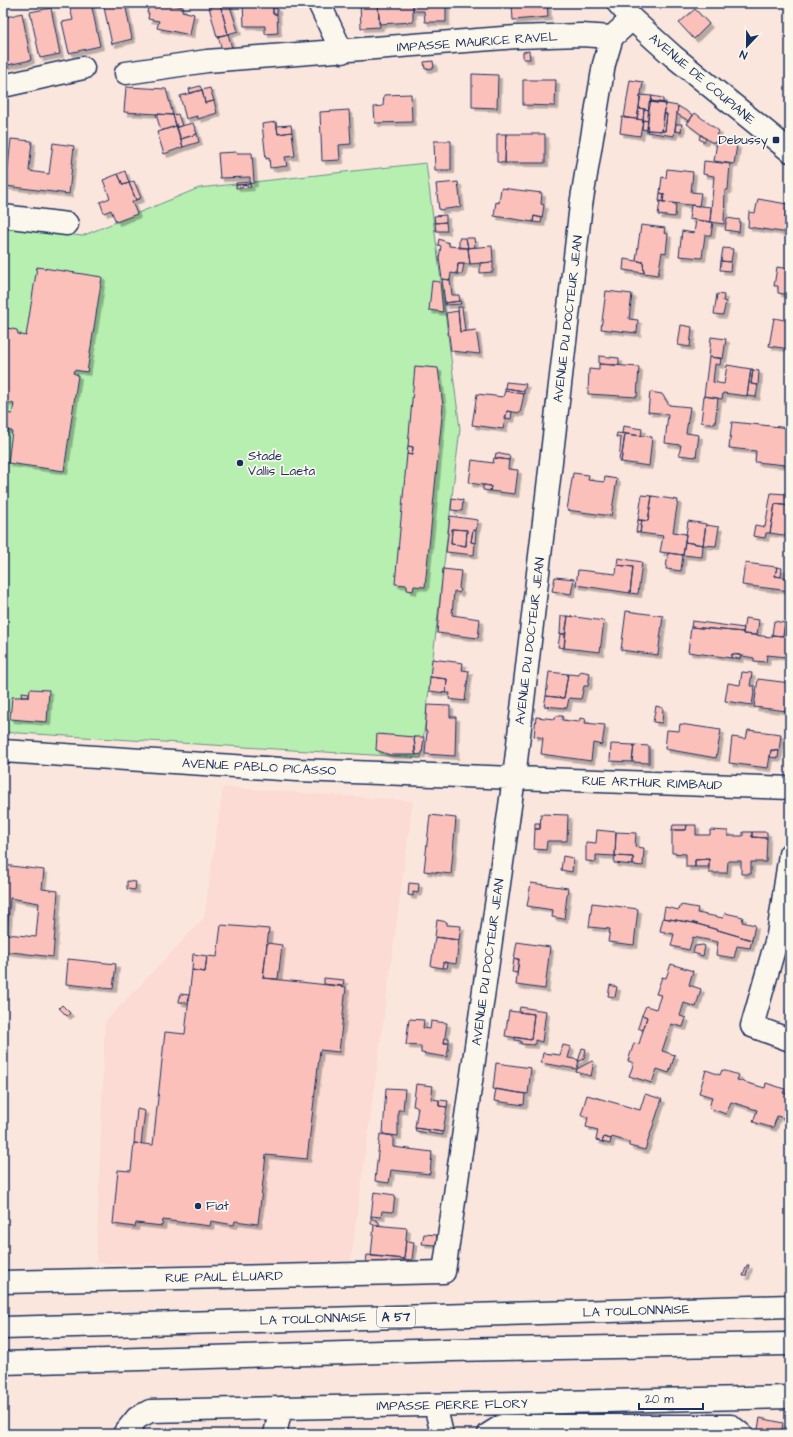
<svg xmlns="http://www.w3.org/2000/svg" width="793" height="1437" font-family="'Architects Daughter',sans-serif">
<style>
.built{fill:#fbdbd3}
.green{fill:#b7efb1;stroke:#698f88}
.building{fill:#fcc0bb;stroke:#1b2f5e;fill-rule:evenodd;filter:url(#shadow)}
.lines{fill:none;stroke-linecap:round;stroke-linejoin:round}
.minor-casing{stroke:#1b2f5e;stroke-width:25}
.major-casing{stroke:#1b2f5e;stroke-width:25}
.highway-casing{stroke:#1b2f5e;stroke-width:25}
.minor{stroke:#fbf7ec;stroke-width:22}
.major{stroke:#fbf7ec;stroke-width:22}
.highway{stroke:#fbf7ec;stroke-width:22}
.poi-dot{fill:#1b2f5e;stroke:#fbf7ec;stroke-width:1.5}
.labels{text-anchor:middle;dominant-baseline:central;stroke-width:3.5;stroke-linejoin:round;paint-order:stroke}
.shield{fill:#fbf7ec;stroke:#5e6b89;stroke-width:1}
.shield-label{font-size:12px;font-weight:bold;fill:#1b2f5e}
.street-label{font-size:13px;fill:#1b2f5e;stroke:#fbf7ec}
.poi-label{font-size:13px;fill:#1b2f5e;stroke:#fbf7ec;text-anchor:start}
</style>
<defs>
<filter id="shadow"><feDropShadow dx="3.5" dy="3.5" stdDeviation="0" flood-color="#0004"/></filter>
</defs>
<rect width="100%" height="100%" fill="#fbe6dd"/>
<filter id="ink" filterUnits="userSpaceOnUse"><feTurbulence type="fractalNoise" baseFrequency=".025" numOctaves="2"/><feDisplacementMap in="SourceGraphic" scale="8" xChannelSelector="R" yChannelSelector="G"/><feConvolveMatrix kernelMatrix="1 2 1 2 8 2 1 2 1" color-interpolation-filters="sRGB"/></filter>
<g filter="url(#ink)">
<!-- built -->
<path class="built" d="M223,787l190,14 -63,465 -254,-3 9,-241 99,-104z"/>
<!-- green -->
<path class="green" d="M426,163l34,266 -39,329 -418,-26v-506l79,10 117,-48z"/>
<!-- building -->
<path class="building" d="M91,3l9,43 -31,7 -7,-31 11,-2 -4,-16z
M103,3h22l7,36 -20,5z
M149,3h15l19,4 -1,4 12,3 -4,21 -33,-7 2,-7 -11,-2 1,-6h-2z
M229,3l9,28 -10,3 -8,-30z
M243,3h30v11h4l1,19 -13,1v-8h-21z
M360,3h18l2,24 -19,1z
M378,3h35v19l-34,2z
M413,3h33v19h-21l-1,-11h-11z
M516,3h31l1,14 -35,3 -1,-15h4z
M220,4l8,30 -11,3 -8,-30z
M51,8l9,46 -20,4 -10,-46z
M273,8h4v6h-4z
M695,9l14,15 -15,15 -15,-16z
M22,13l9,47 -28,6v-17l4,-1 -4,-30z
M228,34l4,14 -10,2 -4,-14z
M529,51l1,8h-7v-7z
M433,61l1,7 -9,1 -1,-7z
M472,74l26,1 -1,33 -25,-1z
M523,80h33l-1,26 -32,-1z
M630,80l13,2 -6,37 -13,-1z
M200,86l2,4 -12,3 -1,-4z
M126,87l40,2 7,26 -49,-3z
M210,88l4,13 -9,2 -3,-13z
M202,90l3,13 9,-2 3,12 -19,6 -1,-3 -11,3 -6,-23z
M411,94l1,28 -37,1 -1,-16 9,-1 1,-11z
M640,95l12,1 -3,14 -10,-2z
M652,96l11,2v5l-12,-2z
M650,101l16,2v1l-17,-2z
M649,102l17,2 -4,27 -15,-1z
M666,104l12,2 -4,30 -27,-4v-2l18,1 2,-17h-3z
M678,106l15,9 -4,6 -12,-7z
M639,108l5,1 -1,11 -6,-1z
M644,109l5,1 -1,11 -5,-1z
M349,110l2,34 -12,1 1,15 -18,1 -2,-49z
M695,113l24,18 -3,4 11,8 -16,-1 -24,-18z
M156,114l17,1 3,11 -15,5z
M178,114l4,12 -5,1 -4,-12z
M664,114h3l-2,17h-3z
M622,117l21,3 -3,16 -20,-3z
M643,120l5,1 -1,9 -5,-1z
M276,122l2,12 14,-2 3,24 -10,1 2,9 -17,2 -1,-10 -3,1 -4,-35z
M193,123l4,11 -16,5 -4,-12z
M676,124h6l-1,8 -6,-1z
M291,125l1,7 -14,2 -1,-8z
M176,126l7,21 -19,7 -7,-22z
M197,134l2,8 -16,5 -2,-8z
M497,134h9l-1,29 -8,-1z
M506,134h39v29h-40z
M701,135l5,4 -2,3 -5,-3z
M11,139l21,2 -3,30 20,3 4,-31 21,3 -5,48 -63,-8z
M434,141h17v29h-16z
M717,142l20,3 -3,19 -20,-3z
M237,152v1h15l2,30 -4,1v-7l-30,1 -2,-25z
M704,161l26,3 -2,26h-3l-1,34 -14,-2 4,-46 -11,-2z
M667,169l26,3 -2,20 10,1 -2,13 -36,-4 1,-8 -4,-1 2,-16 4,1z
M125,171l4,12 -6,2 -5,-11z
M118,174l5,11 6,-2 7,17 -4,2 5,12 -21,8 -5,-12 -7,3 -4,-11 10,-4 -7,-18z
M134,181l7,17 -5,2 -7,-17z
M250,182v2l-14,1v-2z
M458,182l3,25 -22,3 -3,-26z
M250,184l1,3 -15,1v-3z
M501,188l41,5 -1,11 3,1 -2,13 -8,-2 -1,6 -39,-6 2,-14 3,1z
M660,193l4,1 -1,8 -4,-1z
M758,199l29,5 -2,15 5,1 -1,13 -41,-6 1,-15 6,1z
M660,201l16,3 -1,13 -17,-2z
M691,205l20,2 -1,15 -21,-3z
M446,215v7l-11,1 -1,-7z
M534,216l8,2 -1,5 -8,-1z
M727,218l13,2 -1,12 -14,-2z
M696,220l17,2 -2,13h-6l-3,23 -23,-2 3,-25 12,2z
M446,222l1,9h-11l-1,-8z
M641,225l24,3 -1,5 4,1 -2,19 -4,-1 -4,23 -14,-2 -1,-11 -7,-2z
M459,238h7l2,10h-9z
M466,238h8l1,9 -7,1z
M439,239l10,4v3l19,2 2,16h-12l-1,10 -6,-1 -1,7 -8,-1 -3,-21 2,-12 -3,-1z
M492,246l1,16 -23,2 -2,-16z
M723,248l10,1 -2,13 -10,-1z
M624,259l19,3 1,11 -21,-3z
M721,261l10,1 -1,9 -10,-1z
M493,262v10l-13,1v-10z
M458,264h6l-2,10h-5z
M37,267l65,10 -15,95 -13,-2 -1,3 5,2 -14,96 -56,-8 4,-32 -9,-1v-98l3,1 1,-5 10,2 1,4 8,2zM6,402l8,2 -2,10 -8,-1z
M777,267l13,2v26l-12,-2v-7h-4z
M442,279l8,1 2,15h7l1,6 -15,2z
M432,281l8,1 3,30 -14,-2z
M606,291l26,3 -3,25 9,1 -1,13 -36,-4z
M717,294l7,1 -1,6 3,1 -3,13 -9,-1z
M460,301l1,3 -16,1v-2z
M458,307h4l3,24 -5,1z
M458,311l2,21 16,-2 4,24 -29,-3 -5,-38z
M774,318l16,3v28l-21,-3z
M681,325l11,2 -2,20 -12,-2z
M711,337l15,2 -3,20 -14,-2z
M599,356l20,2v7l-20,-1z
M709,357l12,1 -1,7 -5,-1 -2,18 11,2 3,-19 24,4 -4,27 -24,-3 -1,6 -18,-3z
M599,364l40,3 -2,30 -49,-3 1,-25 10,1z
M415,366l23,2 5,38 -18,181 -11,-1 -1,5 -6,-1v-5l-12,-1 12,-130 5,1 1,-8 -5,-1z
M751,369h2l-2,15 7,1 -2,12 -9,-1z
M753,370l6,1 -1,14 -7,-1z
M506,382l20,2 -2,7 -19,-3z
M505,388l19,3v3l-19,-3z
M505,391l19,3 -4,19 -13,-2 -4,18 -31,-4 5,-31 26,3z
M650,392l12,2 7,11 21,2 -4,26 13,2 -3,22 -17,-2 2,-10 -16,-2 3,-29 -20,-2z
M704,396l14,2 -3,26 -14,-2z
M507,411l5,1 -1,7 -6,-1z
M732,422l58,6v27h-3l-1,10 -31,-3 1,-11 -27,-3z
M623,426l19,3 -1,7 -19,-3z
M617,433l8,1 -4,28h-2l2,-24 -5,-1z
M625,434l27,3 -3,29 -28,-4z
M408,446l5,1 -1,8 -5,-1z
M496,453l14,3 -1,4 -14,-2z
M494,458l15,2 -1,9 10,1 -3,24 -25,-3 1,-5 -22,-3 3,-23 21,3z
M573,473l16,2 -1,5 16,2 1,-5 12,2 -6,37 -44,-6z
M483,485l8,1 -1,5 -7,-1z
M771,493l16,1 -1,5h4v7l-15,-2 -5,29h-4l-1,5 -12,-2 2,-11 10,2z
M642,495l10,1 -4,25 -10,-1z
M652,496l26,4 -5,32 13,2 -3,21 -23,-3 3,-16 -23,-3 2,-13 6,1z
M452,498l11,2 -1,11 -11,-1z
M775,504l15,2v30l-20,-3z
M450,516l28,4 -2,11 -3,-1 -2,12 4,1 -1,12 -28,-3zM452,529l15,1 -1,16 -15,-2z
M638,520h4l-2,13 -4,-1z
M688,521l18,3 -3,21 -18,-3z
M706,525l13,2 -3,19 -13,-1z
M452,529l15,1 -1,16 -15,-2z
M473,530l3,1 -1,12 -4,-1z
M685,542l18,3 -1,12 -19,-2z
M668,553l15,2 -2,16 -15,-2z
M618,558l24,4 -4,32 -8,-1 3,-26 -16,-2z
M745,563l32,4 -2,9 15,2v13l-48,-6z
M617,565l16,2 -3,26 -54,-8 2,-15 38,4z
M777,567l5,1 -1,9 -6,-1z
M443,569l18,2 -2,17 2,2 -2,3 -5,-2 -2,24 28,4 -2,19 -41,-5z
M555,577l19,2 -3,15 -19,-3z
M626,611l37,5 -5,39 -37,-5z
M561,616h7l-3,18h-5z
M568,616l36,5 -4,31 -36,-4z
M745,618l14,2 -2,15 -14,-1z
M692,621l52,7 -1,4 -52,-5z
M774,621l11,2 -2,13 -11,-1z
M785,623h5l-3,34 -20,-2 -1,7 -12,-1v-3l-22,-4 -1,4 -43,-6 3,-25 52,5v2l29,3v-2l11,1z
M560,634h5l-1,14 -6,-1z
M732,654l9,1 -1,4 -9,-1z
M432,659l31,4 -1,7 7,1 -4,30 -16,-2 1,-6h-4l1,-14 -17,-2z
M580,671l10,2 -2,13h-4l-3,13 -12,-1 -2,10 -23,-2 2,-10 18,2 4,-24 11,1z
M549,672l19,2 -4,24 -18,-2z
M742,672l10,1 -2,13h5l-3,19 -27,-4 3,-18 12,2z
M430,677l17,2 -1,14 -17,-2z
M758,679l32,4 -3,28 -33,-4z
M30,689l19,1 -2,32 -37,-3 2,-22h17z
M22,692l7,1v4h-8z
M427,705l23,1v11h6l-1,39 -30,-2 2,-23h-2z
M656,706l7,2 -1,15 -9,-1z
M556,716h7l-1,4 17,2 1,-4 6,1 -1,4 20,2 -3,20 -9,-2 -2,18 -50,-7 2,-16 -9,-2 2,-19 19,2z
M680,724l41,6 -5,28 -51,-9 2,-19 12,1z
M748,730l33,4 -2,17 -8,-1 -3,18 -39,-5 3,-26 14,2z
M377,734l37,3 2,18h-26l-14,-5z
M414,737h10l-2,17 -6,1 -1,-2z
M611,744l23,1 -2,17 -22,-1z
M634,745l15,1v17l-17,-1z
M771,750l8,1 -1,7 -8,-1z
M541,814l27,1 -1,26h-20l-1,9 -12,-1 1,-20h5z
M430,815l26,3 -5,56 -27,-3z
M535,823h5v6h-5z
M673,825h14l-1,5h-14z
M687,825h9v10h14v-5l18,1v5h15v-4h9v5l15,1 -1,24h-15v12h-10v-13h-13l-1,12h-18v-14l-14,1v7h-9v-13l-14,-1v-23h14z
M597,830l19,2 -1,24 -19,-1v7l-10,-1v-19l10,1z
M616,832l20,1 -1,14 9,1 -1,18 -10,-1v-8l-18,-1z
M752,832h15v6l-15,-1z
M563,856l10,2 -1,14 -11,-2z
M615,856l18,1v8l-19,-2z
M709,859v8h-14v-7z
M3,865l41,5 -2,19 16,2 -5,66 -50,-6zM10,898l29,5 -3,34 -29,-3z
M127,881l9,1 -1,8 -8,-1z
M409,883l10,1 -1,9 -5,-1v4l-5,-1z
M531,883l37,5 -4,31 -12,-2 1,-7 -26,-4z
M592,903l46,6 -4,36 -26,-3 2,-13 -21,-2z
M681,905l17,3 -1,5 26,5 2,-5 18,4 -1,5 13,3 -3,15 -58,-17 -31,-5 2,-11 14,3z
M663,918l31,5 58,17 -2,8 -13,-2 -3,12 -18,-3 2,-13 -25,-5 -4,13 -18,-4 3,-12 -14,-3z
M437,920l10,2v3l14,1 -2,14 -24,-3z
M221,925l48,4 -6,49 83,9 -7,65 -19,-2 -13,109 -41,-4 -8,69 -23,-3 -1,4 -23,-4 -1,5 -47,-6 -1,6 -26,-3 -1,4 -22,-3 5,-54 13,1 3,-28 19,2 12,-113 20,2 7,-64 13,2 2,-16 10,1z
M435,937l24,3 -3,24 -12,-2 -1,6 -12,-2z
M517,942l33,5 -5,42 -29,-4 3,-26h-5z
M267,943l15,2 -4,34 -15,-1z
M703,945l2,1 -2,10 -10,-3 2,-7z
M193,954l14,2 -2,16 -13,-2z
M68,959l48,5 -3,25 -47,-5z
M514,959h5l-2,14 -5,-1z
M444,962l4,1 -1,5h-4z
M671,964l22,7 -4,14 12,4 -5,18 -12,-4 -4,13 6,2 -3,9 -12,-3 -9,27 13,4 -6,18 -12,-4 -5,14 -23,-7 5,-13 -6,-2 6,-18 5,1 8,-27 -5,-2 4,-9 10,3 5,-14 -5,-1 6,-17 4,1z
M324,978l20,2 -1,6 -19,-2z
M610,985l7,2 -2,10 -7,-1z
M180,994l9,1 -1,8 -9,-1z
M790,999v17l-4,-2z
M62,1005l8,8 -3,3 -8,-8z
M520,1007l26,4 -4,31 -7,-2v5l-14,-1v-3l-6,-1v-3l16,3 3,-26 -15,-2z
M509,1011l25,3 -3,26 -26,-4z
M642,1015l5,2 -4,13 -5,-2z
M409,1019l15,1 -1,8 7,1 1,-8 16,2 -3,20h5l-2,14 -26,-4v-7l-15,-1z
M445,1038h4v5h-5z
M563,1045l8,2 -3,11 11,2 -2,9 -36,-6 2,-10 17,2z
M582,1048l4,1 -2,10 -6,3z
M592,1061l2,1 -3,14 -15,-4 1,-3z
M496,1063l35,5 -3,26 -35,-5z
M706,1070l14,5 2,-5 17,5 -2,5 28,8 1,-5 19,6 -2,4 7,2v26v-1l-13,-4 -4,12 -20,-6 4,-12 -26,-8 -5,12 -17,-6 3,-11 -13,-4z
M416,1084l17,2 -2,13 8,1v6l8,1 -4,25 -28,-4 3,-21 -5,-1z
M386,1088l19,1 -2,21h-5v26l-15,-2z
M496,1089l29,5 -1,11 -30,-4z
M645,1094l17,5 -17,51 -16,-4v-4l-17,-5 -1,2 -7,-2 -2,5 -6,-2 2,-10 -12,-3 2,-10 -7,-2 6,-20 53,15z
M439,1100l9,1 -1,6 -8,-1z
M137,1109l8,2 -4,33 -7,-1z
M415,1128l28,4v3l-27,-4z
M380,1134l13,2v11l39,5 -2,22 -39,-4 -2,13 -14,-2z
M604,1137l7,2 -1,5 -8,-2z
M374,1192l21,3 -2,17 -11,-1 -1,6 -10,-1z
M371,1216l2,3 6,3v3l-8,-1z
M374,1225l33,3 -3,31 -33,-3z
M424,1234l13,1 -1,10 -14,-1z
M406,1241l8,1 -2,18 -8,-1z
M367,1255l37,4 -1,7 -37,-4z
M747,1265h2l-3,11h-3z
M760,1418l23,5 -2,11h-24z"/>
<g class="lines">
<!-- minor casing -->
<g class="minor-casing">
<path id="minor" d="M319,3l23,49
M126,73l81,-12 310,-24 64,-2 31,2
M3,86l80,-18
M3,216l64,8
M3,751l294,19 493,18
M790,854l-12,81 -26,91 38,14
M3,1282l441,-10 70,-494 67,-573 23,-141 8,-27 20,-18
M435,1405l7,29
M124,1434l13,-16 13,-7 640,-14
M275,1434l6,-26
M489,1434l13,-8h229l10,8"/>
</g>
<!-- major casing -->
<g class="major-casing">
<path id="major" d="M618,3l14,16 41,37 117,95"/>
</g>
<!-- highway casing -->
<g class="highway-casing">
<path id="highway" d="M3,1328l787,-22
M3,1363l448,-13 339,-6"/>
</g>
<!-- minor -->
<use href="#minor" class="minor"/>
<!-- major -->
<use href="#major" class="major"/>
<!-- highway -->
<use href="#highway" class="highway"/>
</g>
</g>
<!-- markers -->
<g class="poi-dot">
<rect x="772" y="136" width="8" height="8" rx="2"/>
<circle cx="240" cy="463" r="4"/>
<circle cx="198" cy="1206" r="4"/>
</g>
<g class="labels">
<!-- shield labels -->
<rect class="shield" x="377" y="1307" width="38" height="20" rx="3"/>
<g class="shield-label">
<text x="396" y="1317">A 57</text>
</g>
<!-- street labels -->
<g class="street-label">
<text transform="translate(477 42) rotate(-4)">IMPASSE MAURICE RAVEL</text>
<text transform="translate(702 79) rotate(40)">AVENUE DE COUPIANE</text>
<text transform="translate(568 319) rotate(-83)">AVENUE DU DOCTEUR JEAN</text>
<text transform="translate(530 641) rotate(-83)">AVENUE DU DOCTEUR JEAN</text>
<text transform="translate(259 767) rotate(3)">AVENUE PABLO PICASSO</text>
<text transform="translate(652 783) rotate(2)">RUE ARTHUR RIMBAUD</text>
<text transform="translate(488 962) rotate(-82)">AVENUE DU DOCTEUR JEAN</text>
<text transform="translate(224 1277) rotate(-1)">RUE PAUL ÉLUARD</text>
<text transform="translate(636 1311) rotate(-2)">LA TOULONNAISE</text>
<text transform="translate(313 1319) rotate(-2)">LA TOULONNAISE</text>
<text transform="translate(452 1405) rotate(-1)">IMPASSE PIERRE FLORY</text>
</g>
<!-- poi labels -->
<g class="poi-label">
<text x="768" y="140" text-anchor="end">Debussy</text>
<text x="248" y="456">Stade<tspan x="248" dy="15">Vallis Laeta</tspan></text>
<text x="206" y="1206">Fiat</text>
</g>
</g>
<!-- margin -->
<rect width="793" height="1437" fill="none" stroke="#fbf7ec" stroke-width="16"/>
<rect x="8" y="8" width="777" height="1421" fill="none" stroke="#1b2f5e" stroke-width="1.5" filter="url(#ink)"/>
<!-- north arrow -->
<g transform="translate(747 46) rotate(202)" stroke="#fbf7ec" stroke-width="3" paint-order="stroke">
<path d="M0-3L7 15L0 10L-7 15Z" fill="#1b2f5e"/>
<text y="-6" font-size="11" font-weight="bold" text-anchor="middle" fill="#1b2f5e">N</text>
</g>
<!-- scale -->
<path d="M639 1403v6h64v-6" fill="none" stroke="#1b2f5e" stroke-width="2"/>
<text x="645" y="1403" font-size="12" fill="#1b2f5e" stroke="#fbf7ec" stroke-width="3" paint-order="stroke">20 m</text>
</svg>
